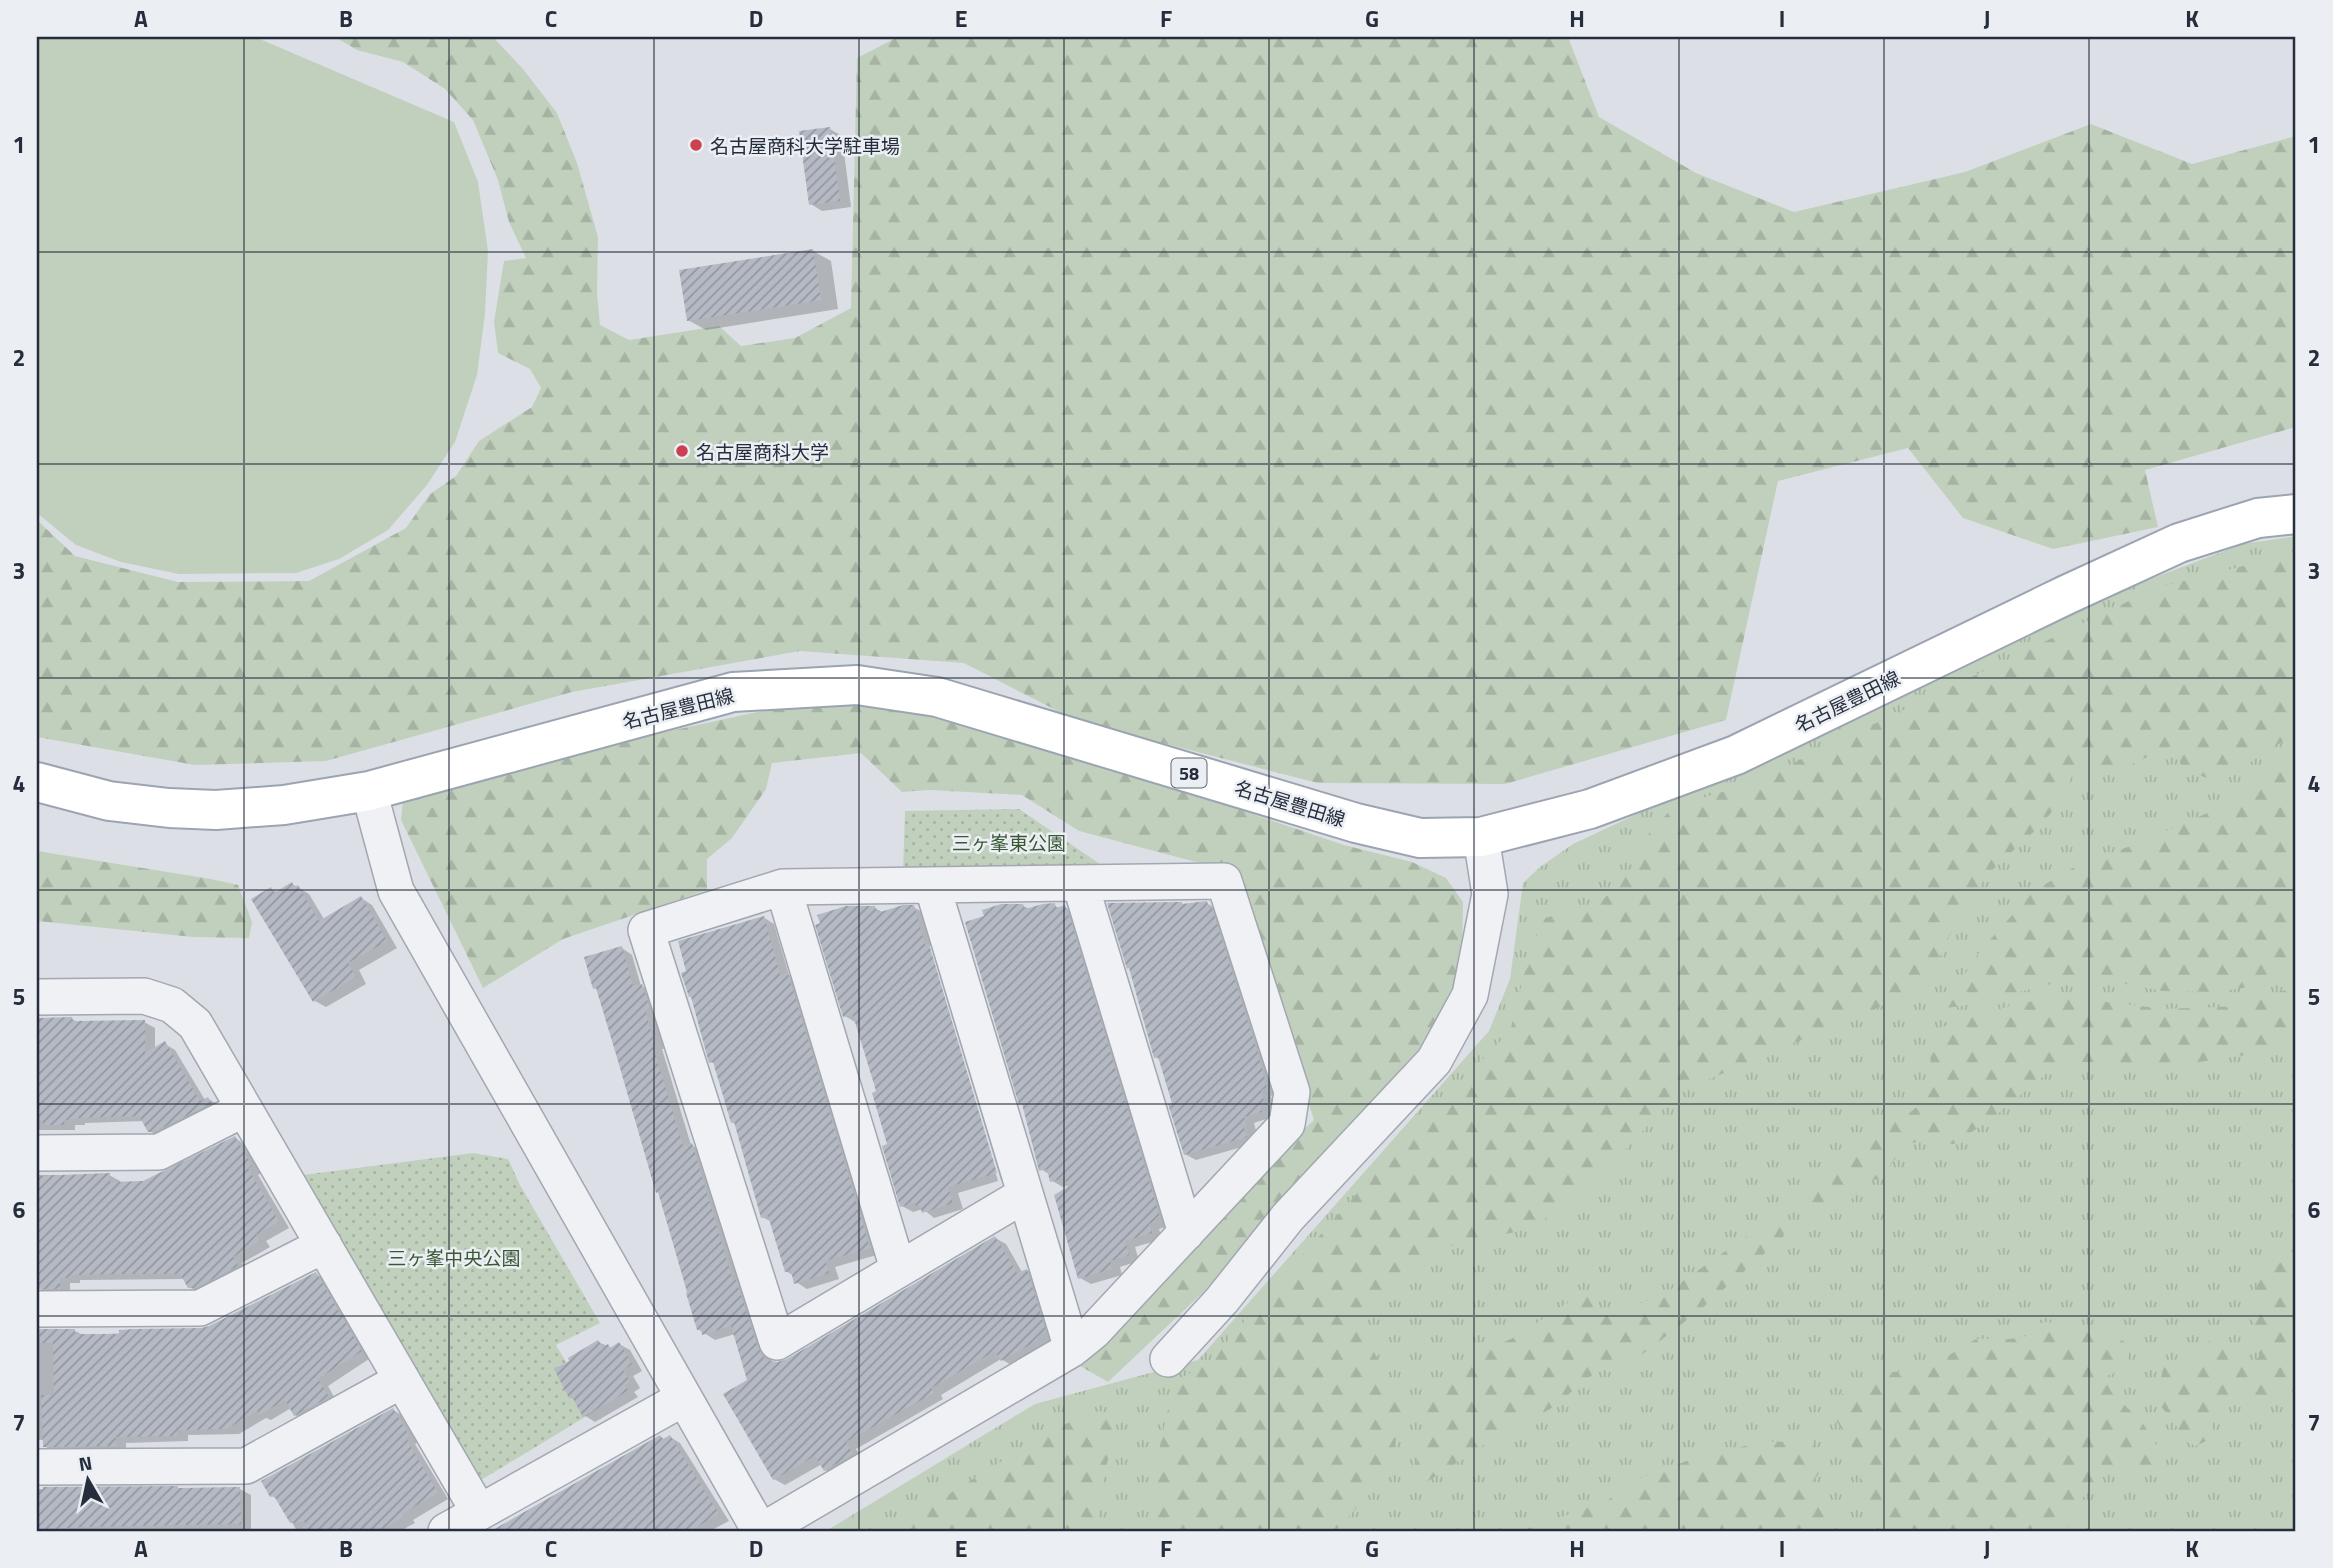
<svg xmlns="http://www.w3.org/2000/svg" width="2333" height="1568" font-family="'Titillium Web','Noto Sans JP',sans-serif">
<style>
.grass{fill:url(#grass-tufts)}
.forest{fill:url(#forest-firs)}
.park{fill:url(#park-dots)}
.garden{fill:#c1d0bd}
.shadow{fill:#0003}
.building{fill:url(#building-hatch)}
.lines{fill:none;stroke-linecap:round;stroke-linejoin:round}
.minor-casing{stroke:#a2a7b0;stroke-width:38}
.major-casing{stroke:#9ca4b2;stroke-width:42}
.minor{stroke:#eff1f5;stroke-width:35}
.major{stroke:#fff;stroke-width:38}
.grid{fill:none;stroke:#262d3c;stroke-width:2;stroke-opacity:0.55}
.poi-dot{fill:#cd4050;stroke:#ebeff4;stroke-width:2.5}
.labels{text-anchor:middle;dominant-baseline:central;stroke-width:5;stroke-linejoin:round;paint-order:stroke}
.shield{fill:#ebeff4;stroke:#616773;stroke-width:2}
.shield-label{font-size:18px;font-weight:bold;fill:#262d3c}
.poi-label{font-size:19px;fill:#262d3c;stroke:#ebeff4;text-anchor:start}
.street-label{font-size:19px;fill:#262d3c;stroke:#ebeff4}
.park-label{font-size:19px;fill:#395833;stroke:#ebeff4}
.neatline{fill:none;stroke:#262d3c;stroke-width:2.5}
.grid-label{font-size:23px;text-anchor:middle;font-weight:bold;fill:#262d3c}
</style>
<defs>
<pattern id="grass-tufts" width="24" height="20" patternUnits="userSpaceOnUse" patternTransform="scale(1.75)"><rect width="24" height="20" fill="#c1d0bd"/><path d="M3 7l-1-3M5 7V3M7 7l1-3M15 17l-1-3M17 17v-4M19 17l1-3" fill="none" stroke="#a6b3a3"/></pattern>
<pattern id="forest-firs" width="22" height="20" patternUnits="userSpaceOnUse" patternTransform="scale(1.75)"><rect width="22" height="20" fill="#c1d0bd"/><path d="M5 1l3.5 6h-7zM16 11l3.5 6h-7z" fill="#a6b3a3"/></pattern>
<pattern id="park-dots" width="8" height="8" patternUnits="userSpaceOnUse" patternTransform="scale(1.75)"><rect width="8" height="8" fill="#c1d0bd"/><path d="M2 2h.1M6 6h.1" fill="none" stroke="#a6b3a3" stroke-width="1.8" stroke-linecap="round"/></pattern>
<pattern id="building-hatch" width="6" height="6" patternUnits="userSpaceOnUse" patternTransform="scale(1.75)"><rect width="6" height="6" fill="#b4b9c3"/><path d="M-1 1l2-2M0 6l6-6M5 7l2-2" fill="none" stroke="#9297a0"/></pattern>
</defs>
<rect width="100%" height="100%" fill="#dce0e6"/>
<!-- grass -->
<path class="grass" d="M2296,536v995h-1470l209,-127 163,-44 291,-329 21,-52 13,-96 17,-16 33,-23 519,-243 151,-57z"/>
<!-- forest -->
<path class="forest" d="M335,37h158l30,32 34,44 20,50 21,74 -1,56 3,32 29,15 90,-14 22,20 54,-8 56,-30 6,-250 37,-19v-2h674l31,80 97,56 98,39 171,-40 126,-48 101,40 104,-28v291l-151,43 13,57 -105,22 -90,-31 -55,-70 -130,33 -52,239 -221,64 -187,-1 -241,-62 -113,-58 -164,-12 -228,41 -246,69 -131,4 -158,-28v-217l38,36 103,26 131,-1 97,-53 24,-34 26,-18 23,-35 53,-34 9,-19 -11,-19 -32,-16 -4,-31 10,-61 22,-3 -17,-36 -11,-42 -25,-60 -28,-31 -42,-27 -46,-12z
M2296,553v180l-55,35 -28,12 -29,-10 -13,-24 -56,26 -39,-8 -11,31 -23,29 -54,50 -33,50 -25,55 -48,27 -203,86 -97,104 -54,33 -94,21 -28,21 -46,60 40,62 7,14 -25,74 -47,50h-186l4,-54 21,-95 34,-19 213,-243 89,-88 20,-82 15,-32 56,-16 34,-37 8,-25 31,-34 76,-22 408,-197z
M839,702l61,2 74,16 370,125 68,17 34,16 17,24 -1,65 -22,58 -225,256 -107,101 -28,-16 201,-215 33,-31 -75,-231 -13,-19 -147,-39 -57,-36 -93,-5 -27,2 -41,-39 -89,10 -6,26 -34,49 -25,21v31l-144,49 -80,49 -82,-168 3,-31 376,-82z
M2296,755v216l-41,15 -40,6 -52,-1 -54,-10h-46l-96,24 -21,3 11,-22 23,-35 54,-60 42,-25 60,-22 101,-44z
M37,851l174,28 27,6 14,37 -3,16 -56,-1 -156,-16z
M2296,986v56l-36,11 -82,12 -102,-3 -23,6 -62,51 -37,25 -18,1 -12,-4 -19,3 -23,34 -18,4 -16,22 -21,12 -16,-6 -3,-20 3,-18 35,-9 13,-13 13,-5 13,-19 17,-7 21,-17 7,-20 1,-42 5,-11 83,-26 47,-6 98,12 80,-3z
M1770,1220h18l-5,17 -83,73 -61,47 -43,15 -46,37 -65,35 -63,41 -8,-9 15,-85 26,-27 73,-33 19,-16 45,-26 3,20 8,7 26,-8 38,-16z
M2296,1256v115l-12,19 -16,7 -16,2 -16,-9 -18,10 -4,10 -2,28 -16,8 -12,-5 -11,-22 -11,-11 -5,-10 7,-34 34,-3 10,-15 1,-15 16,-3c-1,19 4,29 22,37l12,-8 -3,-31 -6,-15 1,-11 9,-21 8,-11z
M2044,1322l12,1 14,6 21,-1 19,5 18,11c4,16 -7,28 -22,32l6,16 32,33 11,18 5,13 -3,9 -18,6 -26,-5c-13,10 -24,21 -32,35 -7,12 -7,20 -18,30h-176l-16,-18 -10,-17 -2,-31 -8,-21 -17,-27 6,-20 10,-15 17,-7 46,-5 33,-13 30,-18h34l17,-3 3,-8z
M1099,1411l13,2 4,10 -16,73 -1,35h-202l39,-29 119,-74z
M1810,1441l13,15 -4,17 -10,15 22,43h-311l85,-29 33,-23 54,-20 69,-17z"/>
<!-- park -->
<path class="park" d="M1019,809l100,68 -216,-4 2,-62z
M473,1153l35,6 12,26 80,138 -44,22 39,66 -114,69 -186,-304z"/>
<!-- garden -->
<path class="garden" d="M37,37h218l199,85 24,60 10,69 -3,63 -8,61 -22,67 -28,43 -39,45 -49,29 -43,14 -117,1 -58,-12 -45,-17 -39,-32z"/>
<!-- shadow -->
<path class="shadow" d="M830,129l12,7 9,71 -29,4 -11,-7z
M813,251l18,10 7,48 -132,21 -18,-10z
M292,884l17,10 15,25 37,-21 11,7 25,43 -38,22 7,14 -40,23 -11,-6 -44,-112 6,3z
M1181,903l3,2 22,-2 11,6 59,185 -5,2 4,16 -4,1 1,4 -18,6 2,8 -3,1 3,11 -60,17 -11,-6 -24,-94 -6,-3z
M1054,905l6,4 5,-2 11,7 94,309 -5,1 1,3 -7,2 3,10 -27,8 4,14 -19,6 2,8 -31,9 -11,-6 -12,-88 1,-5 -6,2 -11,-6 -2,-6 -9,-6 -17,-63 -3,-2 2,-198 7,3z
M913,907l11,6 83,266 -6,1 -70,-234h-3l70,235 -40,12 5,16 -29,9 -11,-9 -10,3 -11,-6 -24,-113 -23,-71 -10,-6 30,-108 9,5z
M763,917l11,7 15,51 10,6 81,273 -45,13 4,12 -32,10 -11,-7 -2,-6 -8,-5 -14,-49 -10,-5 -25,-92 -5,-3 -17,-58 -4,-2z
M622,948l10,7 9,31 12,6 7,23 -5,1 9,33h-2l29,96 12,6 65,205 6,7 14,-2 207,-123 11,6 16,28 5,-2 10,7 19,61 -10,5 2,3 -35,20 -12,-7 -60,36 2,4 -87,50 7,12 -27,15 -11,-6 -3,-6 -37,21 -11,-6 -39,-145 -20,6 -17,-11 -38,-136 -3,-1 -58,-201 -4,-3z
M37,1019h35l7,4 65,-1 11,6v21l10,-5 10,6 30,50 3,-1 11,6 -58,32 -12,-6 -5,-10 -59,2v2h-10v5h-38z
M235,1138l10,7 17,27 -4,3 31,53 -23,13 4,6 -28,16 6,9 -48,21 -11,-6 -4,-8 -105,1v3h-10v11h-21l-11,-6 -1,-113h72l11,6v3l24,-2z
M316,1274l10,6 46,77 -44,29 10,18 -32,17 -11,-6 -4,-7 -20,12 -5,-2 -27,16 -51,1v6l-62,2v9h-71l-11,-6v-6h-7v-110l38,1 8,4 118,-5 9,-2z
M598,1342l14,6 7,-4 11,6 12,21 -9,5 7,12 -6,4 4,5 -43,25 -11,-7 -9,-16 -4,-2z
M393,1410l10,6 15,26 -3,2 33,55 -35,21 2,3 -15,8h-103l-18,-31 -7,-4z
M660,1437l6,3 4,-3 10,6 49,78 -19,10h-215z
M37,1489h203l11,6v36h-214z"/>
<!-- building -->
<path class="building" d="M830,127l10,74 -31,4 -10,-74z
M813,249l8,51 -134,21 -8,-51z
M292,882l2,5 4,-2 21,36 42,-25 26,45 -39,22 8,14 -43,25 -62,-103 20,-12 3,6z
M1207,901l2,8 3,-1 45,142 10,38 -6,2 4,16 -4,1 1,5 -18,5 2,8 -3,1 4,11 -63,18 -16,-51 4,-1 -14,-46 -4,1 -25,-90 -2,1 -20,-66 75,-1v2z
M1055,903l1,5 9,-3 4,10 91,302 -5,1 1,4 -7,2 3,9 -27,8 4,14 -19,6 2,8 -34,10 -24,-84 12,-7 2,-3 -4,-7 -14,4 -3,-13 -8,2 -17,-67 -3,1 -54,-183 19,-6 -2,-6 19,-6h22l2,5 18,-5z
M903,905h11l11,40 4,-1 68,229 -49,14 5,16 -31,10 -2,-7 -4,1 -1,-4 -15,4 -18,-61 5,-2 -15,-51 4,-2 -23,-76 -10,2 -28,-92 5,-2 -3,-8 29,-9h29l2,7z
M764,916l16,59 8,-2 82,275 -45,13 4,12 -35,11 -3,-13 -6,1 -17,-56 -7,2 -27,-96 -3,1 -18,-61 -4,1 -18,-66h-2l-8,-24 5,-2 -8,-30z
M622,946l11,40 9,-2 8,25 -5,1 9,33h-2l31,103 9,-3 41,138 3,-1 22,68 8,12 11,2 10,-3 208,-123 22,37 10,-4 19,63 -9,5 1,3 -37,21 -6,-10 -64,37 3,5 -88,49 7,12 -29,17 -9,-15 -42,24 -50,-86 24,-14 -16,-54 -29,9 -1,-6 -4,1 -11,-37 1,-1 -29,-100 -2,1 -38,-132 -22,-73 -3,1 -9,-32z
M72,1017l1,4 72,-1v33l20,-12 35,60 8,-4 4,6 -58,29h-6l-9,-16 -64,2v1l-11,1 1,5h-22v-5l-6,1v-50h3l-2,-53z
M235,1136l17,30 -4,2 31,54 -23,13 4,6 -27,16 5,9 -43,22h-7l-8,-14h-54l-56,1v3h-10v11h-23v-113l73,-3v9l33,-1z
M316,1272l46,79 -44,28 11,18 -35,19 -9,-16 -26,15 -2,-4 -30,18 -50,1v6l-61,1v9l-73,1 -2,-52h13l-1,-52h-13l-1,-14h36v5h44v-4l15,-1 67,-1 8,-2z
M598,1340l5,7 5,-3 2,4 9,-6 13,22 -9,6 7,12 -5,3 3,6 -45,26 -11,-20 -3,1 -15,-29 15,-8 -1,-3z
M393,1408l16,28 -3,2 32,55 -35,20 2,3 -26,15h-84l15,-9 -20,1 -16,-27 -4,1 -9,-16z
M660,1435l3,4 7,-4 49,79 -29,17h-199z
M178,1486v2l62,-1 1,37 -157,3 -47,3v-40h6v-3z"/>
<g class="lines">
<!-- minor casing -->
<g class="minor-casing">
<path id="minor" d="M369,791l27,100 364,640
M1080,883l106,350
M932,885l140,464
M783,887l115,382
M37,997l107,-1 28,9 23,19 207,356
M37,1153l122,-1 85,-43
M37,1309l163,-1 124,-63
M1168,1359l54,-59 66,-83 146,-156 36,-66 20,-101 -9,-57
M37,1467l209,-1 156,-86 77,132
M446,1531l238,-133
M762,1531l310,-182 21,-17 194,-208 5,-32 -68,-211 -441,6 -137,43 131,412 247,-147"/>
</g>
<!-- major casing -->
<g class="major-casing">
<path id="major" d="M37,782l72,19 60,7 47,2 68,-5 85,-14 364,-99 124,-7 80,12 419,126 64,15 61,-1 109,-28 146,-54 330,-160 113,-52 79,-25 38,-4"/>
</g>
<!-- minor -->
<use href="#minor" class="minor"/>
<!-- major -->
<use href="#major" class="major"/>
</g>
<!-- grid -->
<path class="grid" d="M244,37v1494M449,37v1494M654,37v1494M859,37v1494M1064,37v1494M1269,37v1494M1474,37v1494M1679,37v1494M1884,37v1494M2089,37v1494M37,252h2259M37,464h2259M37,678h2259M37,890h2259M37,1104h2259M37,1316h2259"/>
<!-- markers -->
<g class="poi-dot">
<circle cx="696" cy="145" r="7"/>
<circle cx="682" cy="451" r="7"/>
</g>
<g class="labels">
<!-- shield labels -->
<rect class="shield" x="1171.5" y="758.5" width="35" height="29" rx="5"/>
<g class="shield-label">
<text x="1189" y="773">58</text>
</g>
<!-- poi labels -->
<g class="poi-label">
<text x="710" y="145">名古屋商科大学駐車場</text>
<text x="696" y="451">名古屋商科大学</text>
</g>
<!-- street labels -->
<g class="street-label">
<text transform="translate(1847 701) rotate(-26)">名古屋豊田線</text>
<text transform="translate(678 708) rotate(-14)">名古屋豊田線</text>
<text transform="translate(1290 803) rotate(17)">名古屋豊田線</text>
</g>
<!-- park labels -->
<g class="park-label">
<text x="1009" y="842">三ヶ峯東公園</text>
<text x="454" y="1257">三ヶ峯中央公園</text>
</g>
</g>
<!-- border -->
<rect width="2333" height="1568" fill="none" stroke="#ebeff4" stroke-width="77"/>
<!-- north arrow -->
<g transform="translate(88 1480) rotate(351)" stroke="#ebeff4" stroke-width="5" paint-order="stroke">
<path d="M0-5L12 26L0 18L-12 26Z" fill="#262d3c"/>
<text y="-10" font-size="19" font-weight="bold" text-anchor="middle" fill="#262d3c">N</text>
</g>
<rect x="38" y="38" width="2256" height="1492" class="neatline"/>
<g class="grid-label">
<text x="141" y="27">A</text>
<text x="346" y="27">B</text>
<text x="551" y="27">C</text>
<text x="756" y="27">D</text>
<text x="961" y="27">E</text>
<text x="1166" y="27">F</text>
<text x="1372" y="27">G</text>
<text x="1577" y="27">H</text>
<text x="1782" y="27">I</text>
<text x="1987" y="27">J</text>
<text x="2192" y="27">K</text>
<text x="19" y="153">1</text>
<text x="2314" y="153">1</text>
<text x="19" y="366">2</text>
<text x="2314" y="366">2</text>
<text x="19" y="579">3</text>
<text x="2314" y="579">3</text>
<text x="19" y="792">4</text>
<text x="2314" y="792">4</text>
<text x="19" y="1005">5</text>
<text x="2314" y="1005">5</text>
<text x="19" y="1218">6</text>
<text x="2314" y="1218">6</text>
<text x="19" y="1431">7</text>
<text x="2314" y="1431">7</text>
<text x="141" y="1557">A</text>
<text x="346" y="1557">B</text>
<text x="551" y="1557">C</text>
<text x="756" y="1557">D</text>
<text x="961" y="1557">E</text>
<text x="1166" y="1557">F</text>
<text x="1372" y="1557">G</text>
<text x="1577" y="1557">H</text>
<text x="1782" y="1557">I</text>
<text x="1987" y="1557">J</text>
<text x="2192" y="1557">K</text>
</g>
</svg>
